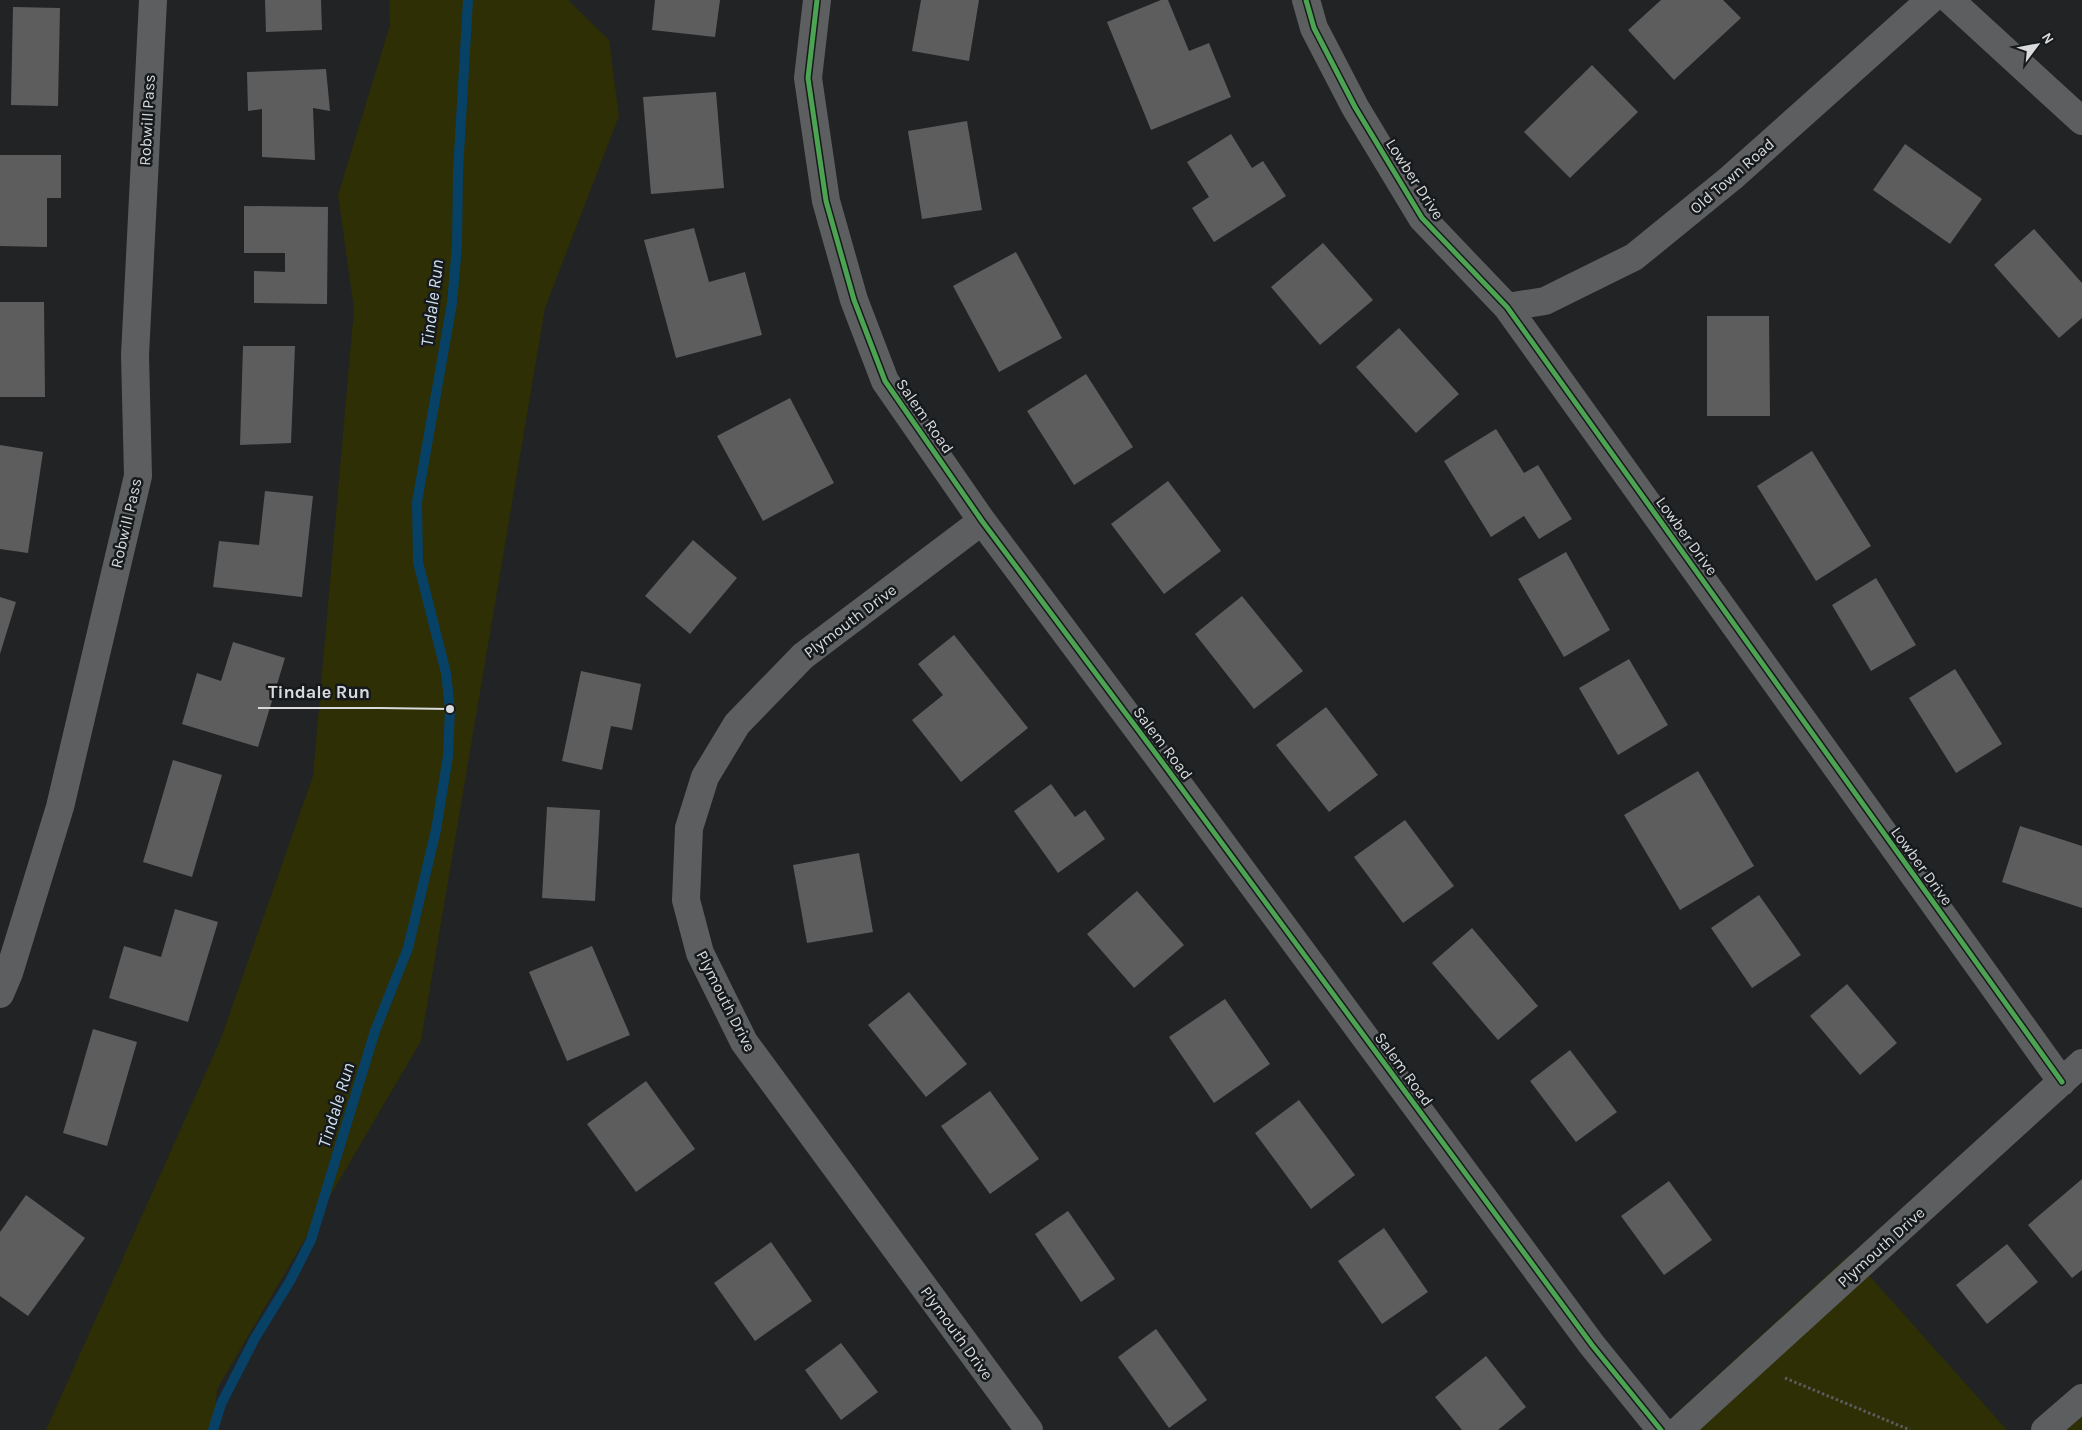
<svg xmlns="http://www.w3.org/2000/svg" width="2082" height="1430" font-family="Karla,sans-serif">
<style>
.green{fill:#2e2f05}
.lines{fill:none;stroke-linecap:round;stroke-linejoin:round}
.stream{stroke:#084166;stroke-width:10}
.building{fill:#5e5d5e}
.path{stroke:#5b5c5d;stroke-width:3;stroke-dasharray:2.5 2.5;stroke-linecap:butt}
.minor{stroke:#5c5e5f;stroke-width:28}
.cycleway-casing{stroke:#171a1c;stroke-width:8}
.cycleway{stroke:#4ca352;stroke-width:5}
.labels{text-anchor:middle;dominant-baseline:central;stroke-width:5;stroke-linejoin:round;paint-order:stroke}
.street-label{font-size:16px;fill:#d8dadc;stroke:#171a1c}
.water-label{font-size:18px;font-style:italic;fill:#d1e2f2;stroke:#171a1c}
.leader{fill:none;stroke:#d8dadc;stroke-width:2}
.callout-dot{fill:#d8dadc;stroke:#171a1c;stroke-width:2}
.callout-label{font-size:18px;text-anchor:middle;font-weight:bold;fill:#d8dadc;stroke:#171a1c;stroke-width:5;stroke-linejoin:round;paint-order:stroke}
</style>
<rect width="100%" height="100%" fill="#212325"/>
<!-- green -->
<path class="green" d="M389,0h179l41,40 10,76 -74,192 -124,733 -204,348 -4,41h-167l174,-389 93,-265 41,-467 -16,-114 52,-170z
M1850,1254l157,176h-349z
M2082,1417v13h-17z"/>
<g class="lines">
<!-- stream -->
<path class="stream" d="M213,1430l8,-26 34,-66 35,-57 21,-41 64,-209 33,-83 28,-118 12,-74 2,-47 -4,-36 -28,-111 -1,-60 35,-199 5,-57 1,-75 10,-171"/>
</g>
<!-- building -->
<path class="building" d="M265,0h56l1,30 -56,2z
M655,0h65l-5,37 -63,-7z
M921,0h58l-10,61 -57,-10z
M1161,0h7l21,51 20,-8 22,54 -80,33 -44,-108z
M1661,0h62l18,18 -67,62 -46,-50z
M13,7l47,1 -2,98 -47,-1z
M1592,65l46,47 -68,66 -46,-46z
M326,69l4,42 -17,-3 2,52 -53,-3v-48l-14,2 -1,-39z
M716,92l8,96 -73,6 -8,-97z
M967,121l15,89 -60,9 -14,-88z
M1231,134l21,34 11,-7 23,35 -72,46 -22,-34 17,-11 -22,-35z
M1905,144l77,55 -32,45 -77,-54z
M0,155h61v43h-14v49l-47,-1z
M244,206l84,1 -1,97 -73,-1v-32l31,1v-19h-41z
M694,228l15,54 36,-10 17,63 -86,23 -32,-118z
M2034,229l48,54v35l-23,20 -65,-73z
M1323,243l50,57 -53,45 -49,-58z
M1016,252l46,86 -63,34 -46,-86z
M0,302h44l1,95h-45z
M1707,316h62l1,100h-63z
M1399,328l60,66 -43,39 -60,-66z
M243,346h52l-4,97 -51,2z
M1086,374l47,73 -59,38 -47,-74z
M790,398l44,85 -71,38 -46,-85z
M1496,429l28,44 14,-8 34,54 -33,20 -15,-23 -33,21 -47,-76z
M0,445l43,7 -15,101 -28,-4z
M1812,451l59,95 -55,35 -59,-95z
M1168,481l53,70 -57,43 -53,-70z
M265,491l48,5 -11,101 -89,-10 6,-46 40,4z
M693,540l44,38 -47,56 -45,-38z
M1566,552l44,78 -46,27 -46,-78z
M1876,578l40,67 -45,26 -39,-66z
M1242,596l61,75 -49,38 -59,-75z
M0,597l16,5 -16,52z
M954,635l74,93 -67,54 -49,-62 31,-25 -25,-31z
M233,642l52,16 -27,89 -76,-23 15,-51 24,8z
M1629,659l39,66 -50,30 -39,-67z
M1955,669l47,75 -46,29 -47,-75z
M581,671l60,13 -9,46 -21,-4 -9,44 -40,-9z
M1326,707l52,68 -49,37 -53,-67z
M173,760l49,15 -30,102 -49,-15z
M1698,771l56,95 -74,44 -56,-95z
M1051,784l24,33 10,-7 20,29 -47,34 -44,-62z
M547,807l53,3 -5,91 -53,-3z
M1405,820l49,66 -51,37 -49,-66z
M2020,826l62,20v62l-80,-26z
M859,853l14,79 -66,11 -14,-78z
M1137,891l47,54 -50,43 -47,-54z
M1759,895l42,60 -49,33 -41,-60z
M175,909l43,13 -30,100 -79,-24 15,-52 37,11z
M1472,928l66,78 -40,34 -66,-77z
M592,946l38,89 -63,26 -38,-89z
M1847,984l50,59 -37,32 -50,-59z
M909,992l58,72 -41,33 -58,-72z
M1225,999l45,65 -56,39 -45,-66z
M93,1029l44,13 -30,104 -44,-13z
M1570,1050l47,62 -41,30 -46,-61z
M646,1081l49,68 -59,43 -49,-68z
M990,1091l49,68 -49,35 -49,-68z
M1299,1100l56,75 -44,34 -56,-76z
M2082,1179v91l-10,8 -44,-53z
M1669,1181l43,59 -48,35 -43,-59z
M26,1195l59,43 -57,78 -28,-20v-64z
M1068,1211l47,68 -34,23 -46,-68z
M1384,1228l44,64 -46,32 -44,-63z
M771,1242l41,59 -57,40 -41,-58z
M2007,1244l31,38 -51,42 -31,-39z
M1156,1329l51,71 -38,28 -51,-71z
M841,1343l37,49 -37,28 -36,-50z
M1486,1356l40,51 -28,23h-36l-27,-33z"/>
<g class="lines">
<!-- path -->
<path class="path" d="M1785,1378l125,52"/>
<!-- minor -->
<path class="minor" d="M817,0l-9,78 18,123 28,99 31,81 97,140 183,245 427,579 69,85
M1306,0l8,28 41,79 67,111 85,89 555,775
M1950,0l132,121
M1507,307l38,-6 89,-44 97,-79 199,-178
M982,521l-179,135 -66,68 -32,53 -16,51 -3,72 14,53 44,89 285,388
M0,994l9,-21 51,-166 78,-331 -3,-121 18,-355
M1679,1430l403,-367
M2045,1430l37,-32"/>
<!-- cycleway casing -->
<g class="cycleway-casing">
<path id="cycleway" d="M817,0l-9,78 18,123 28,99 31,81 97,140 183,245 427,579 69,85
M1306,0l8,28 41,79 67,111 85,89 555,775"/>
</g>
<!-- cycleway -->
<use href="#cycleway" class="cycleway"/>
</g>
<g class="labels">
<!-- street labels -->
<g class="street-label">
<text transform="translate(147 120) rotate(-87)">Robwill Pass</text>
<text transform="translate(1732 176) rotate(-41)">Old Town Road</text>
<text transform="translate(1415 179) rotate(57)">Lowber Drive</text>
<text transform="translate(925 416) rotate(55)">Salem Road</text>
<text transform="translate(126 523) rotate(-77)">Robwill Pass</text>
<text transform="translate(1687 536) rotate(54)">Lowber Drive</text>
<text transform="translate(850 621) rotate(-37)">Plymouth Drive</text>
<text transform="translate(1163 743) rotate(53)">Salem Road</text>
<text transform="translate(1922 866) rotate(54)">Lowber Drive</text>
<text transform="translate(726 1001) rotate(63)">Plymouth Drive</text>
<text transform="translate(1404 1069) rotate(54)">Salem Road</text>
<text transform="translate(1881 1247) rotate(-42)">Plymouth Drive</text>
<text transform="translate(957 1333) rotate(54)">Plymouth Drive</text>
</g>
<!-- water labels -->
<g class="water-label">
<text transform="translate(432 303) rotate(-83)">Tindale Run</text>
<text transform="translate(336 1105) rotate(-73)">Tindale Run</text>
</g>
</g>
<!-- callouts -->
<path class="leader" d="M450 709L380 708H258"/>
<circle class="callout-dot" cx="450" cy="709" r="5"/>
<g class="callout-label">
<text x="319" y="698">Tindale Run</text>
</g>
<!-- north arrow -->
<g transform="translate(2037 45) rotate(58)" stroke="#171a1c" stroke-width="4" paint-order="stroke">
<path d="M0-4L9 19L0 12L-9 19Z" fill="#d8dadc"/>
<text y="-8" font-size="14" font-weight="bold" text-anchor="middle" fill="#d8dadc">N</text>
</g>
</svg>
